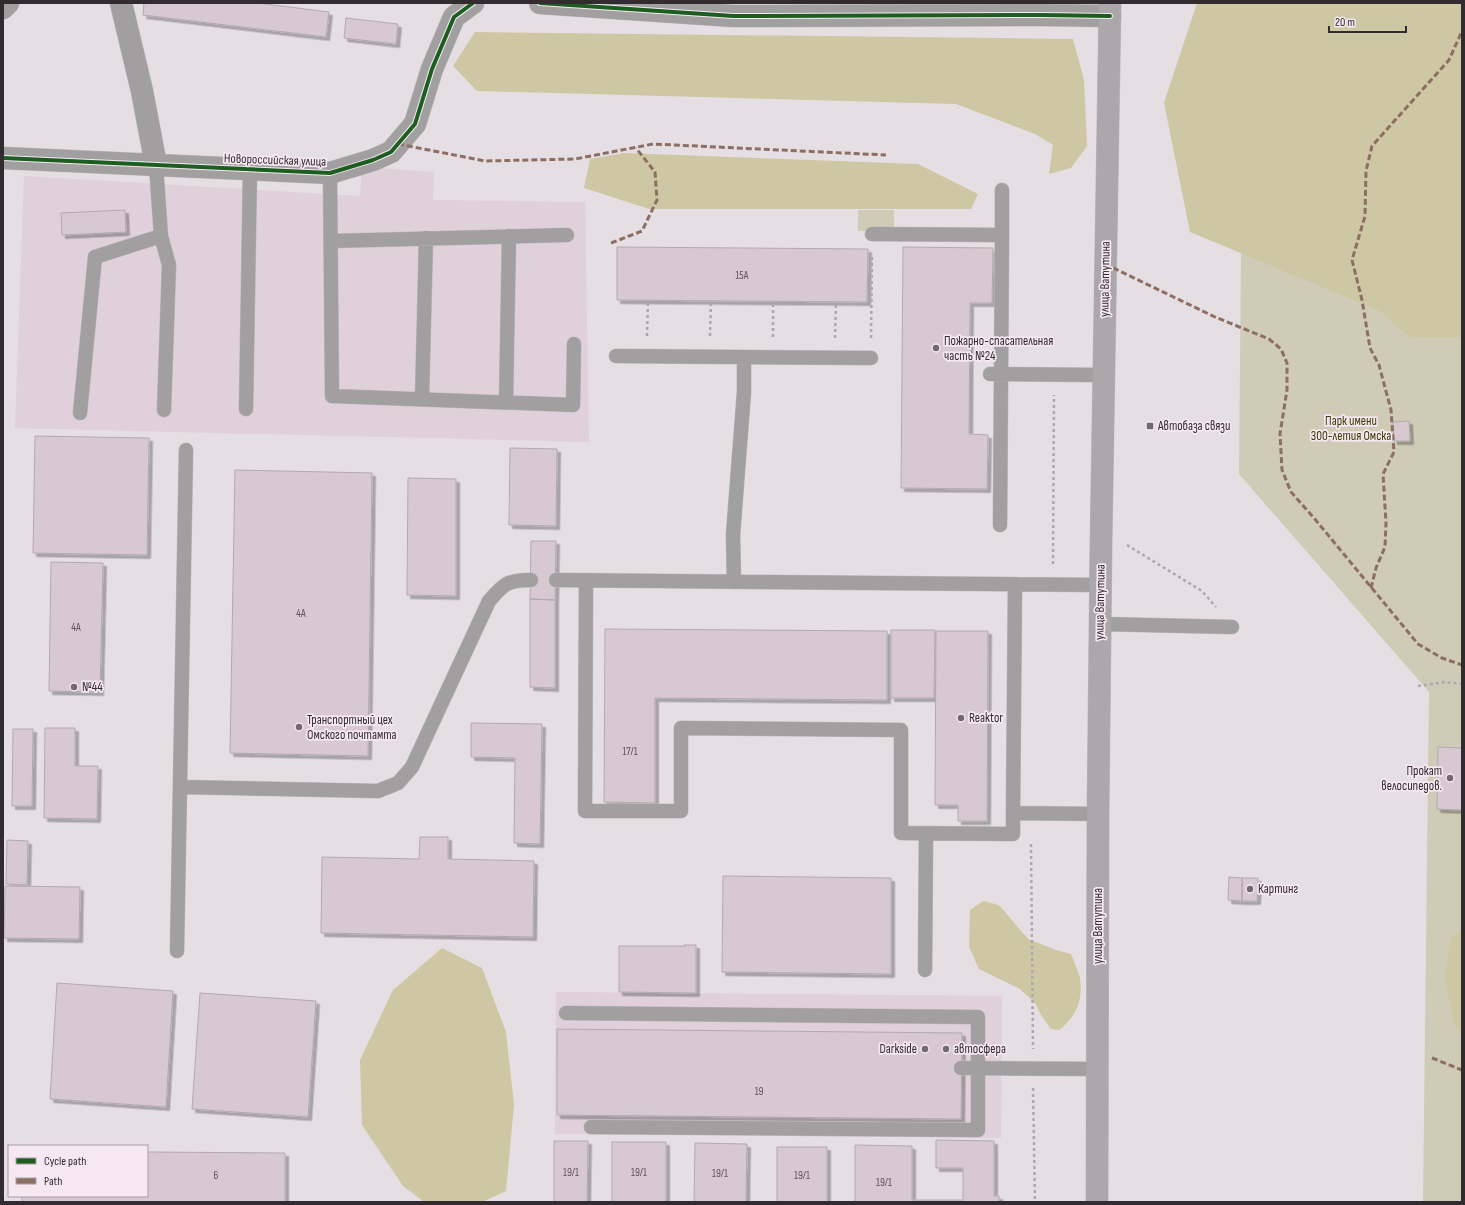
<svg xmlns="http://www.w3.org/2000/svg" width="1465" height="1205" font-family="'Sofia Sans Condensed',sans-serif">
<style>
.built{fill:#dfd0da}
.green{fill:#cfcbb6}
.forest{fill:#cdc8a3}
.building{fill:#d7c8d2;stroke:#b0abaf;filter:url(#shadow)}
.lines{fill:none;stroke-linecap:round;stroke-linejoin:round}
.lane-casing{stroke:#c0bbbe;stroke-width:15}
.street-casing{stroke:#c0bbbe;stroke-width:23}
.secondary-casing{stroke:#c0bbbe;stroke-width:23}
.path{stroke:#aca8ab;stroke-width:2.5;stroke-dasharray:3 3;stroke-linecap:butt}
.lane{stroke:#a29fa1;stroke-width:14}
.street{stroke:#a29fa1;stroke-width:22}
.secondary{stroke:#aca7ab;stroke-width:22}
.quiet{stroke:#8d6e63;stroke-width:3;stroke-dasharray:6 3;stroke-linecap:butt}
.cycleway-casing{stroke:#f6e8f1;stroke-width:6}
.cycleway{stroke:#1b5e20;stroke-width:4}
.poi-dot{fill:#716a6f;stroke:#f6e8f1;stroke-width:1.5}
.labels{text-anchor:middle;dominant-baseline:central;stroke-width:3.5;stroke-linejoin:round;paint-order:stroke}
.number-label{font-size:11px;fill:#5d545a}
.street-label{font-size:13px;fill:#322c30;stroke:#f6e8f1}
.poi-label{font-size:13px;fill:#322c30;stroke:#f6e8f1;text-anchor:start}
.park-label{font-size:13px;fill:#3d3900;stroke:#f6e8f1}
</style>
<defs>
<filter id="shadow"><feDropShadow dx="3.5" dy="3.5" stdDeviation="0" flood-color="#0004"/></filter>
</defs>
<rect width="100%" height="100%" fill="#e5dee3"/>
<!-- built -->
<path class="built" d="M362,167l72,5 -1,28 152,2 4,240 -574,-14 9,-252 336,20z
M556,992l446,4 -1,142 -446,-4z"/>
<!-- green -->
<path class="green" d="M1239,3h223v1199h-39l6,-510 -190,-218 2,-219z
M858,210h36v21h-36z"/>
<!-- forest -->
<path class="forest" d="M1197,3h265v334l-52,1 -28,-26 -192,-80 -26,-129z
M475,32l598,7 11,41 3,66 -16,22 -22,6 4,-29 -18,-11 -79,-30 -479,-13 -24,-25z
M624,153l294,11 60,30 -7,15h-322l-65,-21 6,-29z
M983,901l16,4 29,34 28,11 15,4c3,8 7,16 9,24 3,22 -3,38 -21,52l-8,-1 -10,-14 -6,-12 -15,-14 -41,-20 -10,-22 1,-37z
M1462,929v108l-8,-13 -9,-45 6,-41z
M442,948l40,20 24,64 8,73 -8,86 -24,11h-58l-21,-16 -41,-61 -2,-65 33,-70z"/>
<!-- building -->
<path class="building" d="M144,3h114l71,9 -3,25 -183,-22z
M346,18l52,6 -2,20 -52,-6z
M125,210l1,22 -64,3 -1,-22z
M617,247l251,2 -1,53 -250,-2z
M903,247l90,1 -1,55h-22l-1,131 19,1 -1,54 -86,-1z
M1409,421l1,20h-16l-1,-19z
M35,436l114,2 -2,117 -114,-2z
M510,448l47,1 -1,77 -47,-1z
M235,470l137,3 -4,283 -138,-3z
M408,478l48,1v117l-49,-1z
M531,541h25l-1,59 -25,-1z
M51,562l52,1 -3,129 -51,-1z
M530,599l25,1v88l-25,-1z
M605,629l282,2v69l-232,-2v105l-51,-1z
M891,630h44l-1,68h-43z
M936,631h52l-1,190h-29v-16h-23z
M471,723l71,1 -2,120 -26,-1 1,-85 -44,-1z
M45,728h30v38h23l-1,53 -53,-1z
M13,729h20l-1,77h-20z
M1438,747l24,1v62l-25,-1z
M420,837h28v22l86,2 -1,76 -212,-4 1,-76 97,2z
M7,840l21,1 -1,44 -21,-1z
M723,876l168,2v96l-169,-2z
M1229,877l13,1v23l-14,-1z
M1242,878h16l-1,23h-15z
M5,886l75,1 -1,52 -75,-1z
M684,945h12v48l-77,-1v-46h66z
M57,983l116,8 -7,116 -116,-8z
M200,993l116,8 -8,116 -116,-8z
M557,1029l405,4 -1,86 -404,-4z
M936,1140l58,1v55h5v6h-144v-57l57,1v54h51v-32h-27z
M554,1141h34l-1,61h-33z
M612,1142h54v60h-54z
M695,1143l52,1 -1,58h-52z
M777,1147h50v55h-50z
M147,1152l138,1v49h-263v-6h125z"/>
<g class="lines">
<!-- lane casing -->
<g class="lane-casing">
<path id="lane" d="M156,165l5,71 8,29 -5,145
M330,173l2,223 241,9 1,-61
M872,234l130,1v-45
M331,241l236,-6
M616,356l255,2
M990,374l113,1
M422,399l4,-161
M506,402l3,-166
M246,409l4,-239
M80,413l15,-156 66,-21
M1000,525l2,-290
M556,580l545,5
M586,581l-1,230h96v-83l220,2v103l112,1v-21
M734,582l-1,-47 11,-143v-35
M1015,584l-2,229 85,1
M1100,624l132,3
M180,787l198,4 20,-8 14,-16 77,-166c15,-17 18,-21 42,-21
M177,951l9,-501
M925,970l1,-137
M566,1013l412,4v113l-387,-3
M961,1068l137,1"/>
</g>
<!-- street casing -->
<g class="street-casing">
<path id="street" d="M121,3l21,88 14,74
M540,3l193,13 309,-1 68,1
M3,8l5,-5
M3,158l327,15 43,-13 18,-8 24,-28 17,-55 22,-52 19,-14"/>
</g>
<!-- secondary casing -->
<g class="secondary-casing">
<path id="secondary" d="M1097,1202l1,-388 3,-269 9,-542"/>
</g>
<!-- path -->
<path class="path" d="M647,336l1,-36
M710,336l1,-35
M773,337v-36
M835,338l1,-36
M871,338l1,-83
M1127,545l75,46 14,16
M1053,564l1,-169
M1418,686l27,-4 17,2
M1031,844l2,205
M1033,1088l2,114"/>
<!-- lane -->
<use href="#lane" class="lane"/>
<!-- street -->
<use href="#street" class="street"/>
<!-- secondary -->
<use href="#secondary" class="secondary"/>
<!-- quiet -->
<path class="quiet" d="M398,144l87,17 90,-2 78,-15 233,11
M611,243l31,-12 15,-31 -2,-28 -19,-24
M1105,264l110,53 54,22 12,10 6,14v27l-7,44 2,36 9,22 23,26 104,126 24,14 20,7
M1371,588l5,-20 9,-21 1,-24 -3,-49 11,-22 -3,-42 -12,-45 -9,-17 -8,-48 -10,-40 13,-44 1,-45 6,-25 77,-86 13,-29
M1432,1058l30,12"/>
<!-- cycleway casing -->
<g class="cycleway-casing">
<path id="cycleway" d="M540,3l193,13 309,-1 68,1
M3,158l327,15 43,-13 18,-8 24,-28 17,-55 22,-52 19,-14"/>
</g>
<!-- cycleway -->
<use href="#cycleway" class="cycleway"/>
</g>
<!-- markers -->
<g class="poi-dot">
<circle cx="936" cy="348" r="4"/>
<rect x="1146" y="422" width="8" height="8" rx="2"/>
<circle cx="74" cy="687" r="4"/>
<circle cx="961" cy="718" r="4"/>
<circle cx="299" cy="727" r="4"/>
<circle cx="1450" cy="778" r="4"/>
<circle cx="1250" cy="889" r="4"/>
<circle cx="925" cy="1049" r="4"/>
<circle cx="946" cy="1049" r="4"/>
</g>
<g class="labels">
<!-- number labels -->
<g class="number-label">
<text x="742" y="275">15А</text>
<text x="301" y="613">4А</text>
<text x="76" y="627">4А</text>
<text x="630" y="751">17/1</text>
<text x="759" y="1091">19</text>
<text x="571" y="1172">19/1</text>
<text x="639" y="1172">19/1</text>
<text x="720" y="1173">19/1</text>
<text x="216" y="1175">6</text>
<text x="802" y="1175">19/1</text>
<text x="884" y="1182">19/1</text>
</g>
<!-- street labels -->
<g class="street-label">
<text transform="translate(275 160) rotate(2)">Новороссийская улица</text>
<text transform="translate(1105 279) rotate(-89)">улица Ватутина</text>
<text transform="translate(1100 602) rotate(-89)">улица Ватутина</text>
<text transform="translate(1098 926) rotate(-90)">улица Ватутина</text>
</g>
<!-- poi labels -->
<g class="poi-label">
<text x="944" y="341">Пожарно-спасательная<tspan x="944" dy="15">часть №24</tspan></text>
<text x="1158" y="426">Автобаза связи</text>
<text x="82" y="687">№44</text>
<text x="969" y="718">Reaktor</text>
<text x="307" y="720">Транспортный цех<tspan x="307" dy="15">Омского почтамта</tspan></text>
<text x="1442" y="771" text-anchor="end">Прокат<tspan x="1442" dy="15">велосипедов.</tspan></text>
<text x="1258" y="889">Картинг</text>
<text x="917" y="1049" text-anchor="end">Darkside</text>
<text x="954" y="1049">автосфера</text>
</g>
<!-- park labels -->
<g class="park-label">
<text x="1351" y="421">Парк имени<tspan x="1351" dy="15">300-летия Омска</tspan></text>
</g>
</g>
<!-- border -->
<rect width="1465" height="1205" fill="none" stroke="#322c30" stroke-width="8"/>
<!-- legend -->
<rect x="8" y="1145" width="140" height="52" fill="#f6e8f1" stroke="#a89da4"/>
<rect x="16" y="1158" width="20" height="6" fill="#1b5e20" stroke="#a89da4"/>
<text x="44" y="1165" font-size="12" fill="#322c30">Cycle path</text>
<rect x="16" y="1178" width="20" height="6" fill="#8d6e63" stroke="#a89da4"/>
<text x="44" y="1185" font-size="12" fill="#322c30">Path</text>
<!-- scale -->
<path d="M1329 26v6h77v-6" fill="none" stroke="#322c30" stroke-width="2"/>
<text x="1335" y="26" font-size="12" fill="#322c30" stroke="#f6e8f1" stroke-width="3" paint-order="stroke">20 m</text>
</svg>
